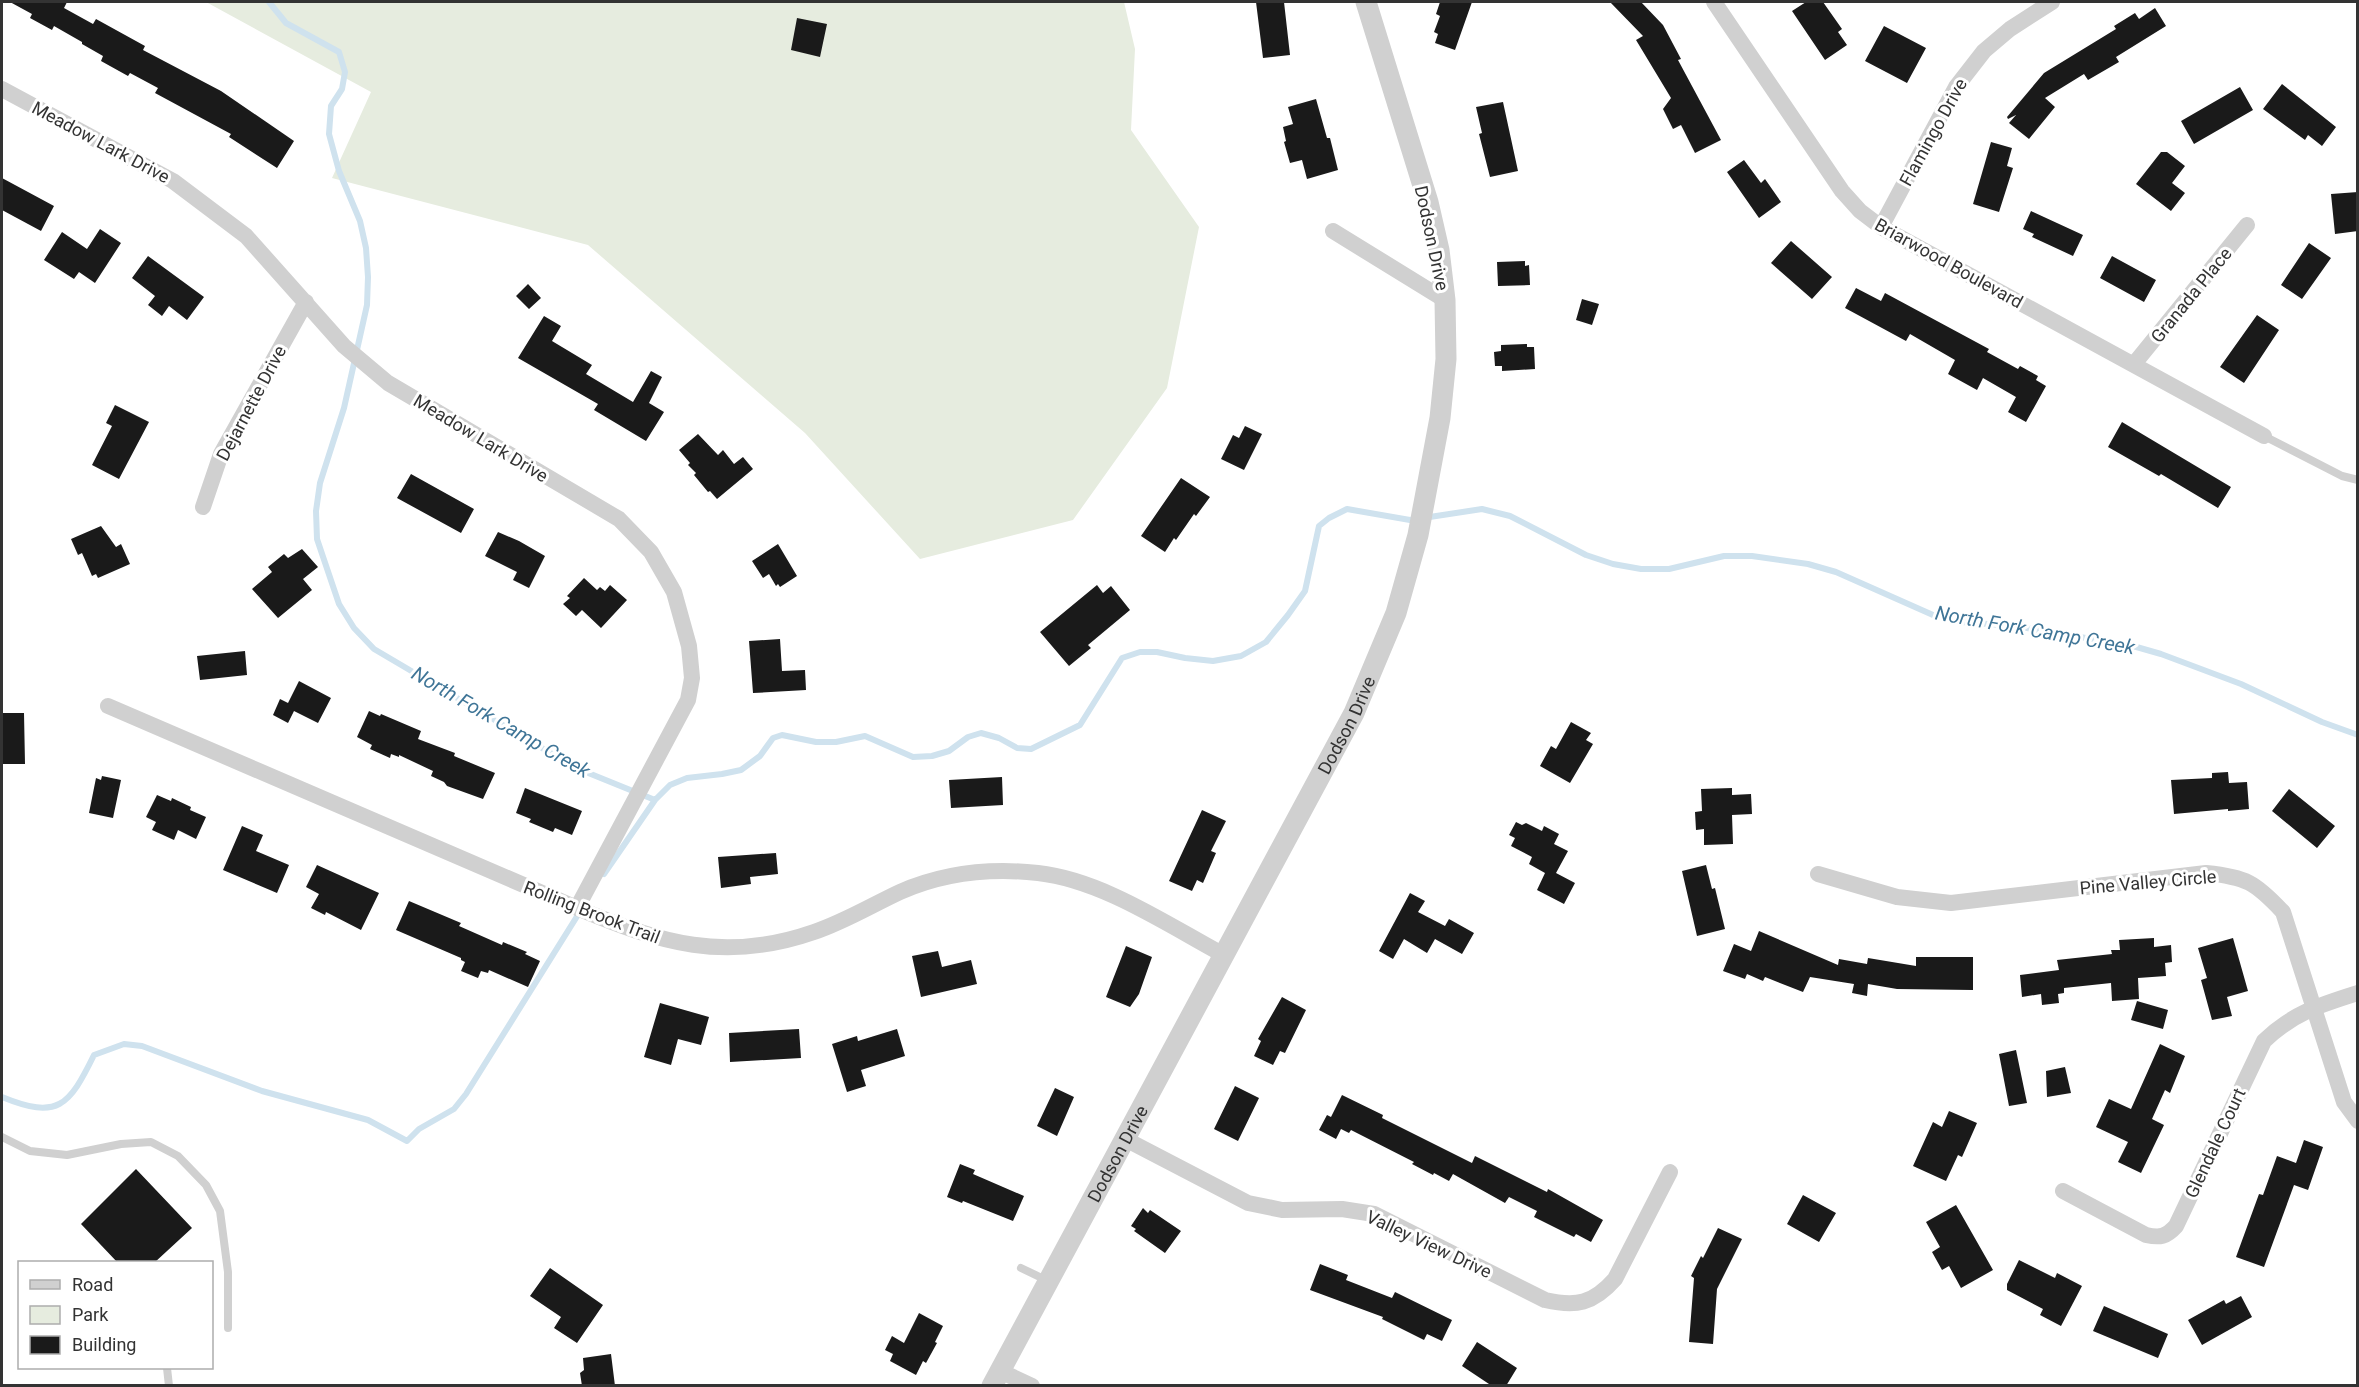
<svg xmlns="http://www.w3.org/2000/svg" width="2359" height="1387" font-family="Roboto,sans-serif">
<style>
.green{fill:#e6ecdf}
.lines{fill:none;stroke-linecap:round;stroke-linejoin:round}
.stream{stroke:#cfe2ee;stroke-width:6}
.building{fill:#1a1a1a}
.service{stroke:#d0d0d0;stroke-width:8}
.minor{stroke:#d0d0d0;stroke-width:16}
.tertiary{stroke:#d0d0d0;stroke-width:21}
.labels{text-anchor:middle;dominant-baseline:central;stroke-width:6;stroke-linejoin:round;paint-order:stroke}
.street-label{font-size:18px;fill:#333;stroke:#fff}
.water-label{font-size:20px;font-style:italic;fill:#3f7597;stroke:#fff}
</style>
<rect width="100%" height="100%" fill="#fff"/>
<!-- green -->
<path class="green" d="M206,2h918l11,47 -4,81 68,97 -32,161 -94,132 -153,39 -115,-126 -217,-188 -256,-67 39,-86z"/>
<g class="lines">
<!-- stream -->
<path class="stream" d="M269,2l17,21 53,29 6,20 -3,17 -11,17 -2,28 10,37 21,50 6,27 2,29 -1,28 -23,103 -24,75 -4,28 1,28 22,65 15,24 20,21 202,119 79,32
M604,874l51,-74 15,-15 17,-7 35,-4 19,-4 19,-14 13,-18 9,-3 34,7h20l29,-6 48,21 19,-1 17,-5 19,-14 13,-4 18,5 18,10 14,1 49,-24 42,-67 18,-6h17l28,6 28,3 28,-5 25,-14 22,-27 17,-24 14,-65 10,-8 18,-9 63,11 72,-11 28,7 76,39 27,9 28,5h28l55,-13h28l56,8 28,8 97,43 28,7 54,4 118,20 28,8 80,30 81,38 36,13
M2,1097c56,23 67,9 92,-42l30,-11 18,2 120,45 106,29 39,21 12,-12 35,-20 12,-15 115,-184"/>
</g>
<!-- building -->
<path class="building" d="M10,2h57l-3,6 29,16 3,-5 49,27 -2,4 78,41 73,50 -17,27 -48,-31 2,-3 -76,-41 3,-5 -28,-15 -2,3 -27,-15 2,-5 -21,-12v-2l-28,-16 -2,4 -22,-12 2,-4z
M1256,2h28l6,53 -27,3z
M1440,2h32l-17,48 -20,-7 3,-9 -4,-2 6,-16 -4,-2z
M1610,2h31l22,23 18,34 -3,1 43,80 -26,13 -14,-28 -8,4 -10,-20 8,-11 -35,-58 7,-4z
M1806,2h17l19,27 -4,3 9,13 -22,15 -33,-49z
M2155,8l11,18 -50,31 3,5 -31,18 -4,-6 -39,24 10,9 -26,32 -20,-16 7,-8 -8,4 -1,-2 37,-44 72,-44 -2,-3 21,-13 4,6z
M797,18l30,6 -7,33 -29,-7z
M1884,26l42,22 -19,35 -42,-22z
M2282,84l54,43 -14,19 -14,-11 -3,5 -42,-31z
M2240,87l13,23 -59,34 -13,-23z
M1316,99l11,39h3l8,32 -31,9 -5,-19 -12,3 -6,-21 2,-1 -3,-14 10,-3 -5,-17z
M1503,102l15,69 -28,6 -11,-43 3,-1 -6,-26z
M1991,142l21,6 -5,18 6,2 -14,44 -26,-8z
M2161,152h6l18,14 -13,17 13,10 -14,18 -35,-27z
M1744,160l17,23 4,-4 16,23 -22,16 -32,-46z
M2,178l52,28 -13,25 -39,-21z
M2358,192v39l-23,3 -4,-40z
M2031,211l52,24 -10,21 -41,-19 2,-3 -11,-5z
M100,229l21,14 -26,40 -16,-11 -5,7 -30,-19 18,-28 25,17z
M1791,241l41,36 -20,22 -41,-36z
M2309,243l22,15 -29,41 -21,-14z
M148,256l56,41 -17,23 -18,-14 -7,10 -14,-11 7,-9 -23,-18z
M2112,256l44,24 -12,22 -44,-24z
M1525,261v5l4,-1 1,20 -32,1 -1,-24z
M528,284l13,14 -12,11 -13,-13z
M1856,288l25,13 4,-8 104,56 -2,3 31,17 2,-3 18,10 -2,4 10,6 -20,36 -18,-10 8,-15 -33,-19 -6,12 -29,-16 7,-14 -45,-26 -4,7 -61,-33z
M1582,299l17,5 -7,21 -16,-5z
M2257,315l22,15 -35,53 -24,-16z
M544,316l17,10 -9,15 40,24 -6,9 47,28 18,-31 11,6 -13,26 15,9 -18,29 -52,-31 4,-6 -80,-46z
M1527,344v3h7l1,22 -33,2v-5h-7l-1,-14 7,-1v-6z
M115,405l34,17 -30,57 -27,-14 20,-39 -6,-3z
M2122,422l109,65 -13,21 -57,-34 -2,2 -51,-29z
M1245,426l17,8 -18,36 -23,-11 12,-24 6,3z
M698,434l20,21 5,-5 11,14 9,-7 10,12 -36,30 -7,-8 -2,1 -14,-17 2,-2 -8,-8 2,-2 -11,-13z
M411,474l63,35 -13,24 -64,-35z
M1181,478l29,19 -14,19 -2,-2 -18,26 -2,-2 -9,14 -24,-16z
M101,526l15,21 5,-3 9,20 -32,14 -2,-4 -4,2 -10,-23 -4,2 -7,-16z
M498,532l21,9 26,15 -16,32 -16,-8 4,-8 -32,-16z
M778,544l19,32 -17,11 -2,-3 -2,2 -7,-12 -6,4 -11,-17z
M302,549l16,18 -15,12 9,11 -34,28 -26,-29 20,-17 -4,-5 16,-13 4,4z
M584,578l13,12 3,-3 5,4 5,-6 17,15 -26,28 -19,-18 -6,6 -13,-12 7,-6 -3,-2z
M1097,585l6,8 8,-7 19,24 -42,35 3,3 -22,18 -29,-34z
M780,639l2,32 23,-1 1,20 -53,3 -4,-52z
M245,651l2,24 -47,5 -3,-24z
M299,681l32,17 -13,25 -24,-12 -6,12 -15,-8 7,-16 8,4z
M369,711l11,5 1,-2 40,17 -3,8 37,14 -1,3 41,17 -12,26 -36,-13 -3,-4 -13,-6 2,-5 -34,-16v2l-8,-3 -1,4 -20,-9 2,-4 -15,-8z
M2,713h22l1,51h-23z
M1571,722l20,11 -5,7 7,4 -23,39 -30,-17 11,-20 5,3z
M2228,772l1,11 18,-1 2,27 -21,2v-2l-54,5 -3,-34 41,-2v-5z
M102,776l19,4 -8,38 -24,-5 7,-35 5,2z
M1002,777l1,28 -52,3 -2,-28z
M525,788l57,23 -10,24 -17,-7 -2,4 -24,-10 2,-3 -15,-6z
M1732,788v7l19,-1 1,20 -20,1 1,29 -29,1v-16l-8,1 -1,-18 7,-1 -1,-22z
M2289,789l46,37 -18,22 -45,-37z
M157,795l14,6 1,-3 19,9 -1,3 16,7 -10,22 -18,-9 -4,10 -22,-10 4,-8 -10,-5z
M1202,810l24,11 -15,30 5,2 -13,30 -6,-3 -5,11 -23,-10z
M1516,822l6,3 4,-2 16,8 2,-5 15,8 -5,10 14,7 -12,22 19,10 -11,21 -27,-14 8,-17 -16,-9 3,-7 -21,-11 4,-8 -6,-3z
M242,826l21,9 -7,16 33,14 -12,28 -54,-23z
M776,853l2,21 -28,3 1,7 -30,4 -3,-31z
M317,865l62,28 -18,37 -35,-18 -1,3 -14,-7 8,-14 -13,-7z
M1706,865l6,24 3,-1 10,41 -28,7 -15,-65z
M1410,893l15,8 -7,11 27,14 4,-7 25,14 -12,21 -27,-15 -8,14 -23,-14 -11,20 -14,-8z
M409,901l52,22 -2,3 43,19 1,-3 24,10 -2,2 15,7 -12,26 -39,-17 -1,3 -7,-2 -3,7 -17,-7 4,-9 -4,-2v-2l-65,-28z
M1759,931l79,34 1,-6 28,5 1,-6 48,8v-9h57v33l-76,-1 -29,-5 -1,12 -15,-3 2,-9 -44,-7 -7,15 -38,-15 -2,4 -16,-7 -2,5 -22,-8 11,-27 17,7z
M2154,938v9l17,-2 1,17 -7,1 1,13 -28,2 1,21 -27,2 -1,-18 -47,5v5l-6,1 1,9 -17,2 -1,-11 -19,3 -2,-22 39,-5 -2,-10 55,-6 -1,-4h9l-1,-10z
M2233,938l15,53 -21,6 5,19 -20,4 -11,-40 6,-2 -9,-30z
M1126,946l26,11 -13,37 -9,13 -24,-10z
M938,951l4,16 29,-7 6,24 -56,13 -9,-41z
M1282,997l24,13 -21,43 -5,-2 -7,14 -19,-9 7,-15 -3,-2z
M2137,1001l31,9 -5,19 -32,-9z
M660,1003l49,14 -8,28 -23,-6 -7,26 -27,-8z
M799,1029l2,29 -71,4 -1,-29z
M897,1029l8,27 -44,14 5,16 -19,6 -15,-48 25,-8 1,5z
M2160,1044l25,12 -15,37 -5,-3 -13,29 12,6 -23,48 -23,-11 10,-20 -32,-15 13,-28 22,10z
M2016,1050l11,53 -18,3 -10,-52z
M2065,1067l6,26 -24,4 -1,-26z
M1235,1086l24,12 -21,43 -24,-12z
M1055,1088l19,9 -17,39 -20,-10z
M1342,1095l41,20 -1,3 90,45 3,-7 72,36 1,-3 55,31 -12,22 -15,-8 -2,3 -40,-20 3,-6 -28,-14 -4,6 -52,-29 -4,7 -15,-8 -1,2 -21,-11 2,-2 -63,-32 -2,3 -8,-4 -5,10 -17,-9 8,-15 4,2z
M1949,1111l28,12 -15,34 -4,-2 -12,26 -33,-15 20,-44 9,5z
M2304,1140l19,7 -15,43 -14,-5 -30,82 -28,-10 23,-63 4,1 14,-39 19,7z
M960,1164l15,6 -2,4 51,22 -11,25 -50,-20 -1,2 -15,-6z
M136,1169l56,59 -38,35h-36l-37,-39z
M1803,1195l33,18 -17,29 -32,-18z
M1956,1205l37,65 -32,18 -12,-22 -7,4 -10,-18 8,-5 -14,-25z
M1143,1208l5,5 2,-3 31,21 -16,22 -31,-22 2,-2 -5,-3z
M1718,1228l24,11 -25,50 -4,55 -24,-2 5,-64 -3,-2 10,-20 2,2z
M2019,1260l36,18 2,-5 25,13 -21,40 -21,-11 3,-6 -36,-19v-6z
M1320,1264l28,11 -2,5 46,18 3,-6 57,28 -10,21 -15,-7 -3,6 -42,-21 1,-2 -73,-27z
M550,1268l53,37 -26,38 -23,-15 7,-11 -31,-21z
M2241,1296l11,21 -50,28 -14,-25 36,-20 2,4z
M2104,1306l64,28 -10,24 -65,-27z
M919,1313l24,13 -8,16 2,1 -11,20 -3,-2 -7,14 -26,-14 3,-7 -8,-4 7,-14 12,7z
M1477,1342l40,26 -11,18h-14l-30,-20z
M611,1354l4,32h-33l-2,-13 4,-3 -1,-12z"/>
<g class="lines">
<!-- service -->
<path class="service" d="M2264,436l78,40 16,4
M2,1137l28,14 37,4 54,-11 30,-2 27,14 28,29 14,26 8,61v56
M1021,1268l27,13
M167,1368l2,18"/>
<!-- minor -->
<path class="minor" d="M1714,2l128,189 18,20 21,16 383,209
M2,89l171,92 73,55 98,110 44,37 231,136 32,33 23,40 15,54 3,32 -4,22 -111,208
M1881,227l75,-140 28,-36 26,-22 42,-27
M1333,231l112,69
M2134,364l113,-139
M203,507l18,-53 85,-152
M108,706l469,202c83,35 148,55 237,24 30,-10 58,-27 86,-40 43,-19 92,-24 138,-19 64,7 130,52 186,82
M1818,874l79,23 54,6 255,-30c40,4 49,9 77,39l61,190 14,19
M1125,1139l123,64 34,7 60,-1 32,5 171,86c31,7 48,4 70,-21l55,-107
M2063,1191l83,44c14,3 20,2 30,-9l88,-185c29,-28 56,-36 94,-48
M1000,1371l32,15"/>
<!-- tertiary -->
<path class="tertiary" id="s1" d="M992,1386l362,-673 42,-100 22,-78 22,-117 6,-59 -1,-59 -6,-50 -11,-48 -62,-200"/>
</g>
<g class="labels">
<!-- street labels -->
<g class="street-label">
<text transform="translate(1933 132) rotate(-61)">Flamingo Drive</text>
<text transform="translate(101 142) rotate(28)">Meadow Lark Drive</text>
<text transform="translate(1432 238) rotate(78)">Dodson Drive</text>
<text transform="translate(1949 263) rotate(29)">Briarwood Boulevard</text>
<text transform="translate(2191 295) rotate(-51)">Granada Place</text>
<text transform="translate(251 403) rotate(-62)">Dejarnette Drive</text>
<text transform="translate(481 438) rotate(31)">Meadow Lark Drive</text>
<text stroke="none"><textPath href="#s1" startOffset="750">Dodson Drive</textPath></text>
<text transform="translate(2148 882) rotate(-5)">Pine Valley Circle</text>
<text transform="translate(592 912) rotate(21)">Rolling Brook Trail</text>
<text transform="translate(2215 1143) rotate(-65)">Glendale Court</text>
<text stroke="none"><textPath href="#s1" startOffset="264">Dodson Drive</textPath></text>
<text transform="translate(1429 1244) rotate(25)">Valley View Drive</text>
</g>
<!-- water labels -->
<g class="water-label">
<text transform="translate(2035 630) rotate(10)">North Fork Camp Creek</text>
<text transform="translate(501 722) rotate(30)">North Fork Camp Creek</text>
</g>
</g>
<!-- border -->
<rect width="2359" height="1387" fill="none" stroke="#333333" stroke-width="6"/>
<!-- legend -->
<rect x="18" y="1261" width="195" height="108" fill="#ffffff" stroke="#adadad" stroke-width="1.5"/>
<rect x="30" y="1280" width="30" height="9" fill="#d0d0d0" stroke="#adadad" stroke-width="1.5"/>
<text x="72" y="1291" font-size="18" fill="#333333">Road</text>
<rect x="30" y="1306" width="30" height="18" fill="#e6ecdf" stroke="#adadad" stroke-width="1.5"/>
<text x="72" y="1321" font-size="18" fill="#333333">Park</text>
<rect x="30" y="1336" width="30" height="18" fill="#1a1a1a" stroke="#adadad" stroke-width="1.5"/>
<text x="72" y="1351" font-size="18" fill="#333333">Building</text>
</svg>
